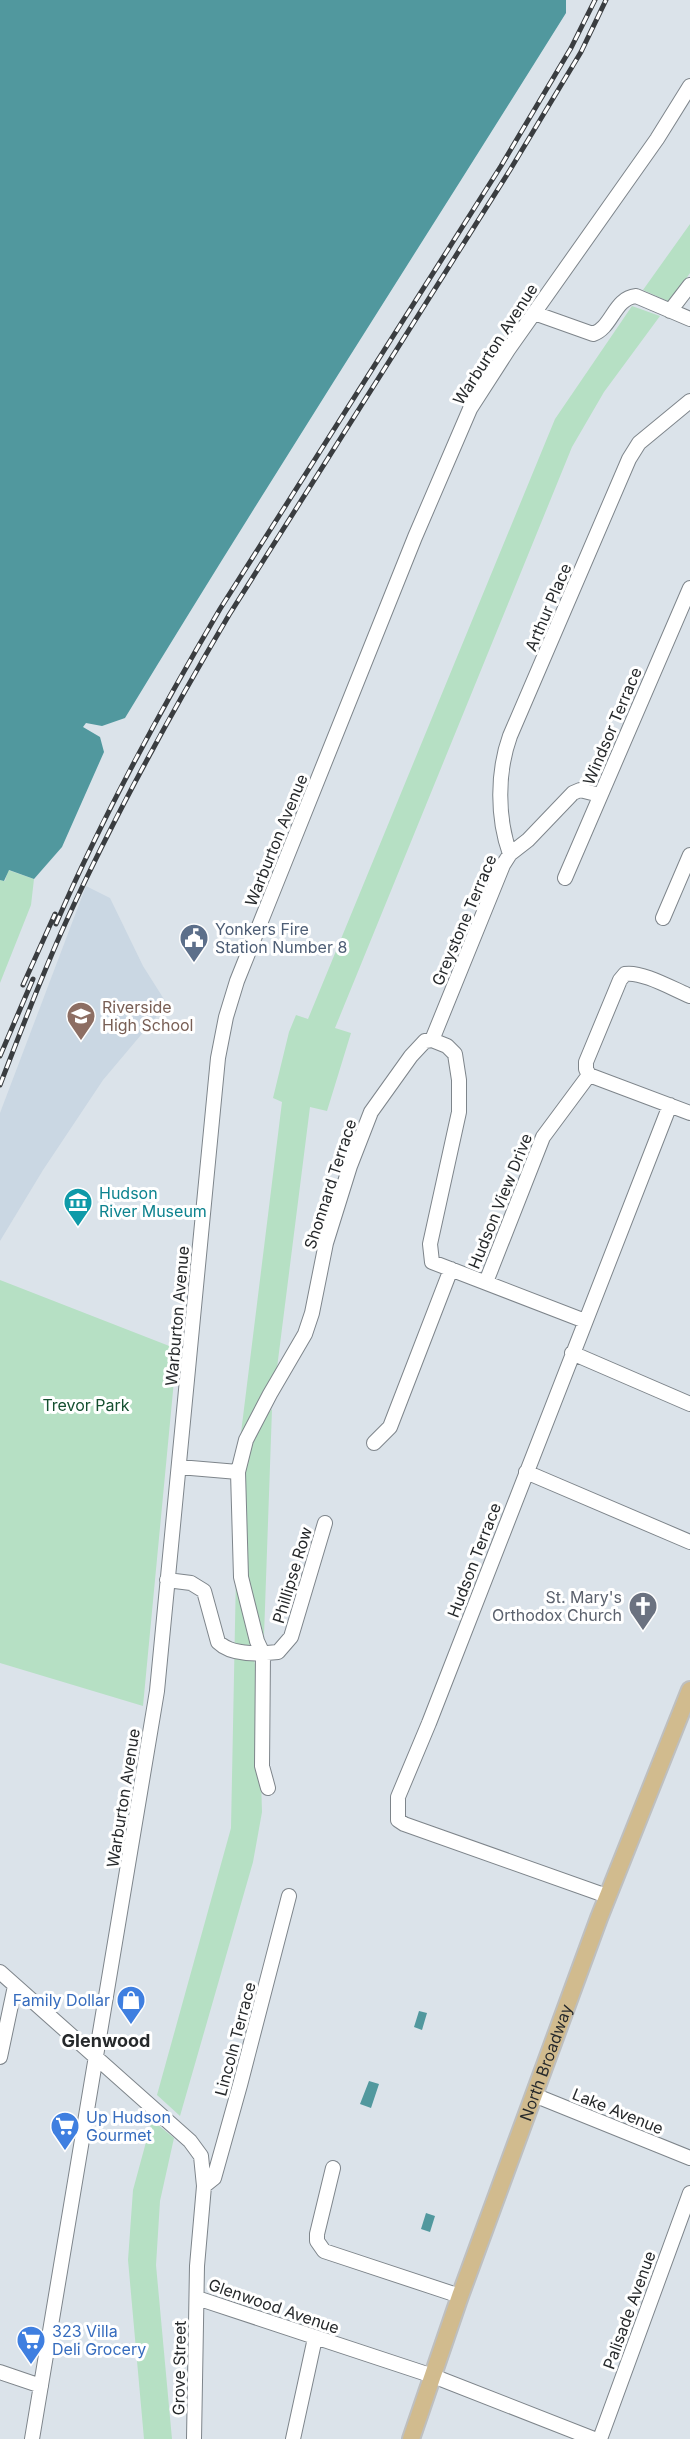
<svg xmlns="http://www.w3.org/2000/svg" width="690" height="2439" font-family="Inter,sans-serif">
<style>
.built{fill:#cad7e3}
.green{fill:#b6e0c4}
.water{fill:#51989e}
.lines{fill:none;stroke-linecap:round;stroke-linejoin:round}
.minor-casing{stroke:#7e858b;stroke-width:16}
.major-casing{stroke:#bebfbf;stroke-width:20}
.minor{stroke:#fff;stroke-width:14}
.major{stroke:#d1bb8e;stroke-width:16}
.rail-casing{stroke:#3a3d40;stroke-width:5}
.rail{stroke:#fff;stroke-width:3;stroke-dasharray:9;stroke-linecap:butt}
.labels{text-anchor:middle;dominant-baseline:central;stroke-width:6;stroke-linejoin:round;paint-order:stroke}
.street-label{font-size:16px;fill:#26292b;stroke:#fff}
.service-label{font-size:16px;fill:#4e5e75;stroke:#fff;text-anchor:start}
.education-label{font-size:16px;fill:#785e54;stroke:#fff;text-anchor:start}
.culture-label{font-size:16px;fill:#0d838f;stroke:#fff;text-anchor:start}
.park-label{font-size:16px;fill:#144f2f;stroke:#fff}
.worship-label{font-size:16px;fill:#5b616d;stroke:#fff;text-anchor:end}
.shop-label{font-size:16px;fill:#366cbe;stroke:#fff;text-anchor:start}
.neighbourhood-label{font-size:18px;font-weight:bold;fill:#26292b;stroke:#fff}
</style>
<rect width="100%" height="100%" fill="#dbe3ea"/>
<!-- built -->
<path class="built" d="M86,886l24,12 33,68 24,38 -64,76 -60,90 -43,71v-128z"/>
<!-- green -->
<path class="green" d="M690,224v49l-20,29 -27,-12z
M632,306l28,10 -56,76 -32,55 -237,581 16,5 -24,78 -17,-4 -33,261 -37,73 42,-339 -9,-4 16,-66 7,-17 12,4 247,-600z
M8,870l26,9 -3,26 -31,78v-103l5,1z
M0,1280l177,69 -34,357 -143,-43z
M272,1409l-8,227 -16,-59 -5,-101 13,-48z
M236,1574l22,105 4,133 -9,50 -73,254 -23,-21 74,-267z
M152,2120l22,18 -14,63 -4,64 16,174h-28l-16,-179 5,-70z"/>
<!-- water -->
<path class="water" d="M0,0h566v13c-147,235 -297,468 -441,705l-23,8 -16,-3 -3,4 17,10 4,15 -42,95 -28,32 -25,-9 -5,11 -4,-1z
M419,2011l8,2 -5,17 -8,-3z
M369,2081l10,3 -8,24 -11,-4z
M426,2213l9,3 -5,16 -9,-3z"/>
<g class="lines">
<!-- minor casing -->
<g class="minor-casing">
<path id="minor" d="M670,311l20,-26
M534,313l59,21c19,-6 21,-36 43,-38l54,23
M510,854c-13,-36 -13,-82 0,-118l119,-277 10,-16 51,-42
M565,878l125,-290
M663,918l27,-63
M432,1040l71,-175 7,-11 18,-14 45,-47 7,-3 20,5
M589,1075l-3,-6v-7l34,-82 5,-6c17,-3 48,15 65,22
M589,1075l101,38
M486,1282l57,-145 46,-62
M572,1353l118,51
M374,1443l16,-16 61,-158
M179,1467l59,5
M526,1472l164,70
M167,1580l24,3 13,8 14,51c14,14 42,12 60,10l13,-15 34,-114
M268,1788l-6,-22 1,-112 -6,-13 -16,-64 -3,-105 8,-32 24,-46 35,-60 7,-21 14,-70 24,-77 21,-54 40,-56 14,-15 7,-1 15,6 8,8 4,26v32l-29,132 2,18 153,59
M607,1896l-203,-72 -6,-4v-23l31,-74 241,-618
M0,1972l190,169 11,15 3,30 -7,80 -3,173
M0,2057l15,-71
M534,2095l156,63
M333,2168l-16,66v7l7,10 136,45
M204,2186l10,-8 26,-93 49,-189
M197,2298l236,78 161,63
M0,2372l41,14
M32,2439l125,-748 61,-633 8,-41 11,-36 178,-444 55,-128 38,-59 149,-211 33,-53
M293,2439l22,-101
M600,2439l90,-246"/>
</g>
<!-- major casing -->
<g class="major-casing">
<g id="major">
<path id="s1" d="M411,2439l49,-143 139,-378 91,-228"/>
</g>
</g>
<!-- minor -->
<use href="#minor" class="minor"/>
<!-- major -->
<use href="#major" class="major"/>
<!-- rail casing -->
<g class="rail-casing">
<path id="rail" d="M56,924c47,-109 104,-213 164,-315l281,-443 70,-118 24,-48
M23,985l32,-71
M0,1056l33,-77
M0,1085c21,-54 41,-108 65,-161 48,-106 105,-209 164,-309l281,-445 71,-118 25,-52"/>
</g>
<!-- rail -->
<use href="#rail" class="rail"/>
</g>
<!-- icons -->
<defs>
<g id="civic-pin" transform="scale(1.5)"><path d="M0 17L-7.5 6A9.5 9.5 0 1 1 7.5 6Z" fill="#5c6f8a" stroke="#fff"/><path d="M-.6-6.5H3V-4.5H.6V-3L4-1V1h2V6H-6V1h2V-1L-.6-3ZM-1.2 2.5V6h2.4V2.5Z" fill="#fff"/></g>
<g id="school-pin" transform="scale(1.5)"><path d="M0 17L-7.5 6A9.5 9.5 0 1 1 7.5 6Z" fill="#8d6e63" stroke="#fff"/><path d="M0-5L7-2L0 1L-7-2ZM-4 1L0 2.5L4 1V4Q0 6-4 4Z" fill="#fff"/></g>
<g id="museum-pin" transform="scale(1.5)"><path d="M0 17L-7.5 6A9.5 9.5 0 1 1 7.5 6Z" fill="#0f9aa8" stroke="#fff"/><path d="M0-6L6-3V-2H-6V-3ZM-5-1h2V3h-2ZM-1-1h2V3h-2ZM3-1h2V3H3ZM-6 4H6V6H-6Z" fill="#fff"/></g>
<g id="church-pin" transform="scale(1.5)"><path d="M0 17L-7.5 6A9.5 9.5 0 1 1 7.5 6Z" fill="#6b7280" stroke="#fff"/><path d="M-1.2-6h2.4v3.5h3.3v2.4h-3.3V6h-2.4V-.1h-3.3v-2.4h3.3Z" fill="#fff"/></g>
<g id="shop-pin" transform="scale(1.5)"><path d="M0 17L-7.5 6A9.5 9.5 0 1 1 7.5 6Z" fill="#3f7fe0" stroke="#fff"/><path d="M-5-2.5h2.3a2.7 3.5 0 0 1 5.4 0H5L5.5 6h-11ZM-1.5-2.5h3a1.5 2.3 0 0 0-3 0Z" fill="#fff"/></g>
<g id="supermarket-pin" transform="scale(1.5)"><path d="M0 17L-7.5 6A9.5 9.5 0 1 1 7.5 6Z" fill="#3f7fe0" stroke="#fff"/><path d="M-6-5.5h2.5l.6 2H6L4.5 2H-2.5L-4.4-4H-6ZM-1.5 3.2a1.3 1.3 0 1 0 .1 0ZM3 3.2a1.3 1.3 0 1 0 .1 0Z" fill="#fff"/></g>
</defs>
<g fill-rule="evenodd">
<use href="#civic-pin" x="194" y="938"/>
<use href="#school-pin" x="81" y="1016"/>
<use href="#museum-pin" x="78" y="1202"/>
<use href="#church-pin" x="643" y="1606"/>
<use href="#shop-pin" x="131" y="2000"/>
<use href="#supermarket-pin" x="65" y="2126"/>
<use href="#supermarket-pin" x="31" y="2340"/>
</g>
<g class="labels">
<!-- street labels -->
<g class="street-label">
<text transform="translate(495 344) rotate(-57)">Warburton Avenue</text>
<text transform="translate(548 607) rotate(-67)">Arthur Place</text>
<text transform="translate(612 726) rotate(-67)">Windsor Terrace</text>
<text transform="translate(276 840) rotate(-68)">Warburton Avenue</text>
<text transform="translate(464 920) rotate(-67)">Greystone Terrace</text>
<text transform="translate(330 1184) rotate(-72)">Shonnard Terrace</text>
<text transform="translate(500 1201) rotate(-68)">Hudson View Drive</text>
<text transform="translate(177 1316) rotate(-85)">Warburton Avenue</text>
<text transform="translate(474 1560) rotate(-69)">Hudson Terrace</text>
<text transform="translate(292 1575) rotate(-73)">Phillipse Row</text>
<text transform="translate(123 1798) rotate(-81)">Warburton Avenue</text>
<text transform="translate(235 2039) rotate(-75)">Lincoln Terrace</text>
<text stroke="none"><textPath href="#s1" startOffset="400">North Broadway</textPath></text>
<text transform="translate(618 2111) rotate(22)">Lake Avenue</text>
<text transform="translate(274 2306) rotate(19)">Glenwood Avenue</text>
<text transform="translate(629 2310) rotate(-70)">Palisade Avenue</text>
<text transform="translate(179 2368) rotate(-89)">Grove Street</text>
</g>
<!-- service labels -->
<g class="service-label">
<text x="215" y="929">Yonkers Fire<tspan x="215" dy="18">Station Number 8</tspan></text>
</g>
<!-- education labels -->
<g class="education-label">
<text x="102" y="1007">Riverside<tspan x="102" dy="18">High School</tspan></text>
</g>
<!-- culture labels -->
<g class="culture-label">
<text x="99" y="1193">Hudson<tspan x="99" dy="18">River Museum</tspan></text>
</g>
<!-- park labels -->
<g class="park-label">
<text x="86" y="1405">Trevor Park</text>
</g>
<!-- worship labels -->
<g class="worship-label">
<text x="622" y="1597">St. Mary's<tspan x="622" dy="18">Orthodox Church</tspan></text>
</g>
<!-- shop labels -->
<g class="shop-label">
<text x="110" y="2000" text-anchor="end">Family Dollar</text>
<text x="86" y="2117">Up Hudson<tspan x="86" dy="18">Gourmet</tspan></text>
<text x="52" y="2331">323 Villa<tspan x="52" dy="18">Deli Grocery</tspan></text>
</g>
<!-- neighbourhood labels -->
<g class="neighbourhood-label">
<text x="106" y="2040">Glenwood</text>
</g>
</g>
</svg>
